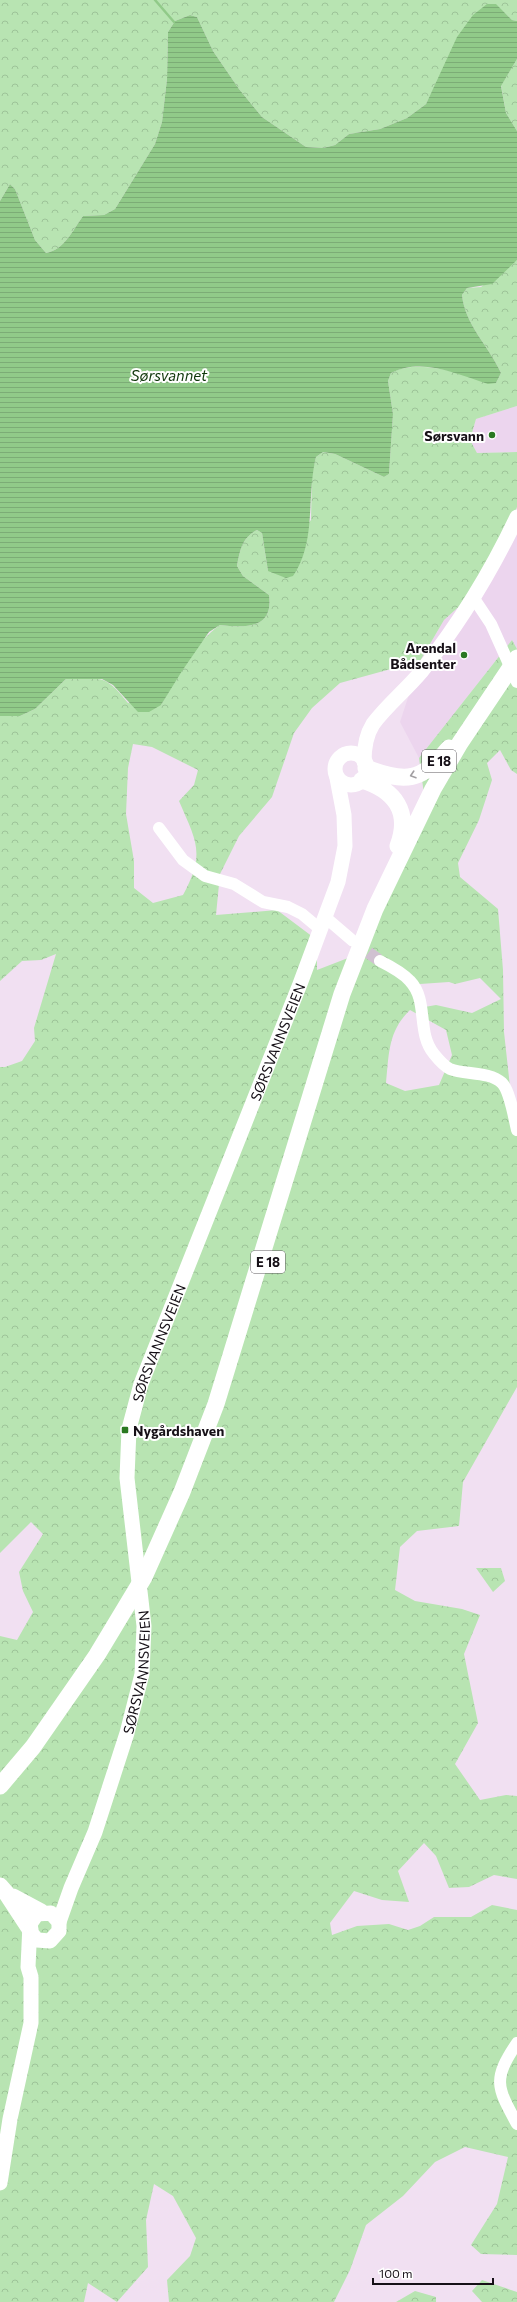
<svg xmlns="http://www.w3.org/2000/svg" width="517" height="2302" font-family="Commissioner,sans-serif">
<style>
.built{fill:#ecd5ee}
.forest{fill:url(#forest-crowns);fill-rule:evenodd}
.water{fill:url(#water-rules)}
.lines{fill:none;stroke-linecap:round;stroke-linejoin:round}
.stream{stroke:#91ca89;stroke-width:2.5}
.minor-tunnel{stroke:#d0c1d1;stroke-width:12;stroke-dasharray:12 6;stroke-linecap:butt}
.minor{stroke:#fff;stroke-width:12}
.major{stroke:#fff;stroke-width:15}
.highway{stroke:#fff;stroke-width:17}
.oneway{stroke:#a29fa2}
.poi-dot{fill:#2a7921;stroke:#fff;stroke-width:1.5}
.labels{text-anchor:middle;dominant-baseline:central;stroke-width:4;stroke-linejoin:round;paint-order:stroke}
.shield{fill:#fff;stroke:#5c585d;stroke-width:1}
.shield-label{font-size:13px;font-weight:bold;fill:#161017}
.poi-label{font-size:14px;font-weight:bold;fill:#161017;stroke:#fff;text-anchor:end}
.street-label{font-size:14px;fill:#161017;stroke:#fff}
.water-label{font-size:15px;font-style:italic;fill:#10370c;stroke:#fff}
</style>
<defs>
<pattern id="forest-crowns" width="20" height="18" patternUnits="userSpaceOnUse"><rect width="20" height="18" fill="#b8e4b2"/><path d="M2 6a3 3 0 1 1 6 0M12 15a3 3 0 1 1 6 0" fill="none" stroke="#9dc398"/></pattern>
<pattern id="water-rules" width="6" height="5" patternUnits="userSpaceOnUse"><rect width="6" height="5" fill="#91ca89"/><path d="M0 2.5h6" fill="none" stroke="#7cac76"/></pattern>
</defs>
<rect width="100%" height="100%" fill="#f1e0f2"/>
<!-- built -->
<path class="built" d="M517,406v46l-40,1 -7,-13 6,-21z
M517,507v142l-5,-9 -93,118 -19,-36 20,-61 24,-41 41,-37z"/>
<!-- forest -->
<path class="forest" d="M0,0h517v21l-5,-1 -17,-16 -57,76 -12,24 -19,14 -27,11 -31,5 -14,11 -12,3 -17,-1 -44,-30 -23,-28 -26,-38 -16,-34 -7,-2 -15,6 -7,11 -1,47 -5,43 -7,22 -40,65 -11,6 -21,1c-10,14 -19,34 -37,37l-11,-13 -20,-51 -5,-5 -10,17z
M517,59v72l-11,-18 -5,-28z
M517,260v146l-41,13 -6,21 7,13 40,-1v55l-32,76 -41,37 -24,41 -80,22 -28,25 -18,25 -22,64 -33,39 -19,38 -4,41 61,-5 40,30v30l31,-12 77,-157 -6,-43 93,-118 5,9v125l-6,-4 -11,-20 -13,13 5,17 -13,40 -21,43 2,14 38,32 5,61 1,62 8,73 5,12v270l-54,95 -4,44 -42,5 -17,16 -5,43 20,11 47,8 18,6 -16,39 14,69 -23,41 25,36 26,-5 11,1v83l-23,-4 -25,12 -20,1 -13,-32 -12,-13 -26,28 11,31 -27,-2 -28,-9 -24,32 2,12 25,-9 32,-2 19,6 12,-4 14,-9h37l21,-12 25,5v345l-36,-1 -10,-9 26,-41 11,-47 -43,-10 -30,15 -32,34 -37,29 -16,45 -16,32h-165l-2,-22 23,-24 6,-18 -23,-42 -19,-12 -8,36 2,47 -31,35 -29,-19 -4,19h-84v-666l17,4 16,-28 -10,-21 -4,-19 24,-38 -12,-12 -31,31v-486h5l17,-6 13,-20 -1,-13 22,-74 -15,6 -19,1 -22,20v-265h20l15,-7 31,-30c36,0 38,-6 62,24l33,2c16,-27 33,-62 59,-80 25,3 54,4 49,-30l-26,-19 -6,-10c3,-16 5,-28 20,-36l5,3 6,38 43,-51 1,-47 4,-16 7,-5 12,2 49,23 5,-3 4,-60 -5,-33 3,-8c30,-16 73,3 105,10l5,-10c-12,-27 -36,-48 -39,-78l5,-7 14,-1zM133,744l19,3 46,23 -4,15 -15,16c17,40 27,52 4,94l-30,8 -19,-15v-27l-8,-47 2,-46zM480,978l21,21 -29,14 -36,-8 -17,3 1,-24 29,-2 6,2zM410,1010l36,20 6,25 -13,30 -34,6 -19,-8c3,-29 2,-52 24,-73z
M476,1568h25l4,13 -12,11z
M482,2280l35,12v10h-35l-10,-11z
M415,2291l21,6v5h-40z"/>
<!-- water -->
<path class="water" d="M487,4h9l16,16 5,1v38l-16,27 5,27 11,18v129l-25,24 -25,4 -5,7c3,30 27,51 39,78l-5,10 -8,1c-31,-10 -66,-27 -97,-11l-3,8 5,33 -4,60 -5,3 -49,-23 -12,-2 -7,5c-10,40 1,84 -23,119l-7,2 -18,-7 -6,-38 -5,-3c-15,8 -17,20 -20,36l6,10 26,19c5,34 -24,33 -49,30l-11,7 -27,39 -21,34 -12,7h-11l-25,-27 -11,-6h-36l-31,30 -15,7h-20v-515l10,-17 5,5 20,51 11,13c18,-3 27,-23 37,-37l21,-1 11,-6 40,-65 7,-22 5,-43 1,-47 7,-11 15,-6 7,2 16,34 26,38 23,28 44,30 17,1 12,-3 14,-11 31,-5 27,-11 19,-14 31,-67 16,-22z"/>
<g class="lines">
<!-- stream -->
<path class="stream" d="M155,0l19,22"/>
<!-- minor-tunnel -->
<path class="minor-tunnel" d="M354,942l26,19"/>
<!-- minor -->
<path class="minor" d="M473,597l18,27 26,58
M159,828l24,32 22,16 29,8 29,18 25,5 14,7 18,15
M325,917l28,24
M380,961c10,5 22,11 30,20 19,20 6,51 24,73 4,5 10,12 16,15 15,6 39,2 52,14 8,8 12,35 15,47
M517,2043c-25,37 -20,44 0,81"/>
<!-- major -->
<g class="major">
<circle cx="351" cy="769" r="16"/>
<path d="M364,762c0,-13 2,-27 9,-38 14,-19 33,-34 48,-52 38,-48 70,-100 96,-155"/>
<path id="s1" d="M59,1922l12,-34 24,-56 32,-99 15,-59 2,-48 -17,-148 2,-49 12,-45 159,-400 38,-102 7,-36 -1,-31 -7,-37"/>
<path d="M0,2183l10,-64 21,-96v-46l-3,-10 2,-43 7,-10 14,-1 8,9v9l-9,10 -13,-1 -6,-7"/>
</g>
<!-- highway -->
<path class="highway" d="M366,768c39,15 56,14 83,-20
M362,780c33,10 49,32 36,66
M0,1786l33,-39 64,-92 47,-78 38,-85 34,-88 126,-410 33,-85 58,-120 27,-46 57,-85
M0,1886l7,8 23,35
M13,1897l28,15"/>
</g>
<!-- one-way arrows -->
<defs><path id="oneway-chevron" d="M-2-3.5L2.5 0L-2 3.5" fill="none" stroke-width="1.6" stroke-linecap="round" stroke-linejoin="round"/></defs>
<use class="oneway" href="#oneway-chevron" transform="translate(413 775) rotate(162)"/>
<!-- markers -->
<g class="poi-dot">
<circle cx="492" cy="435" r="4"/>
<circle cx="464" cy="655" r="4"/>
<rect x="121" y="1426" width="8" height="8" rx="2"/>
</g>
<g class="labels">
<!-- shield labels -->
<g class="shield">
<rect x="422" y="750" width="34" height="22" rx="3"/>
<rect x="251" y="1251" width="34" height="22" rx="3"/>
</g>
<g class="shield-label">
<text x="439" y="761">E 18</text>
<text x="268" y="1262">E 18</text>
</g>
<!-- poi labels -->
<g class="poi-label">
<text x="484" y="435">Sørsvann</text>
<text x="456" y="647">Arendal<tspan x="456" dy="16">Bådsenter</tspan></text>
<text x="133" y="1430" text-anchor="start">Nygårdshaven</text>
</g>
<!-- street labels -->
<g class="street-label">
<text stroke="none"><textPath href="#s1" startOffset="923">SØRSVANNSVEIEN</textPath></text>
<text stroke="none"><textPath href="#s1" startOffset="599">SØRSVANNSVEIEN</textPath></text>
<text stroke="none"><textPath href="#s1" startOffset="263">SØRSVANNSVEIEN</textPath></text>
</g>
<!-- water labels -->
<g class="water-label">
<text x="169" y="375">Sørsvannet</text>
</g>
</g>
<!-- scale -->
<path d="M373 2278v6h120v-6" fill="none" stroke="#161017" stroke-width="2"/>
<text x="379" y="2278" font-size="12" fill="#161017" stroke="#ffffff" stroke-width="3" paint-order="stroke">100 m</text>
</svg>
